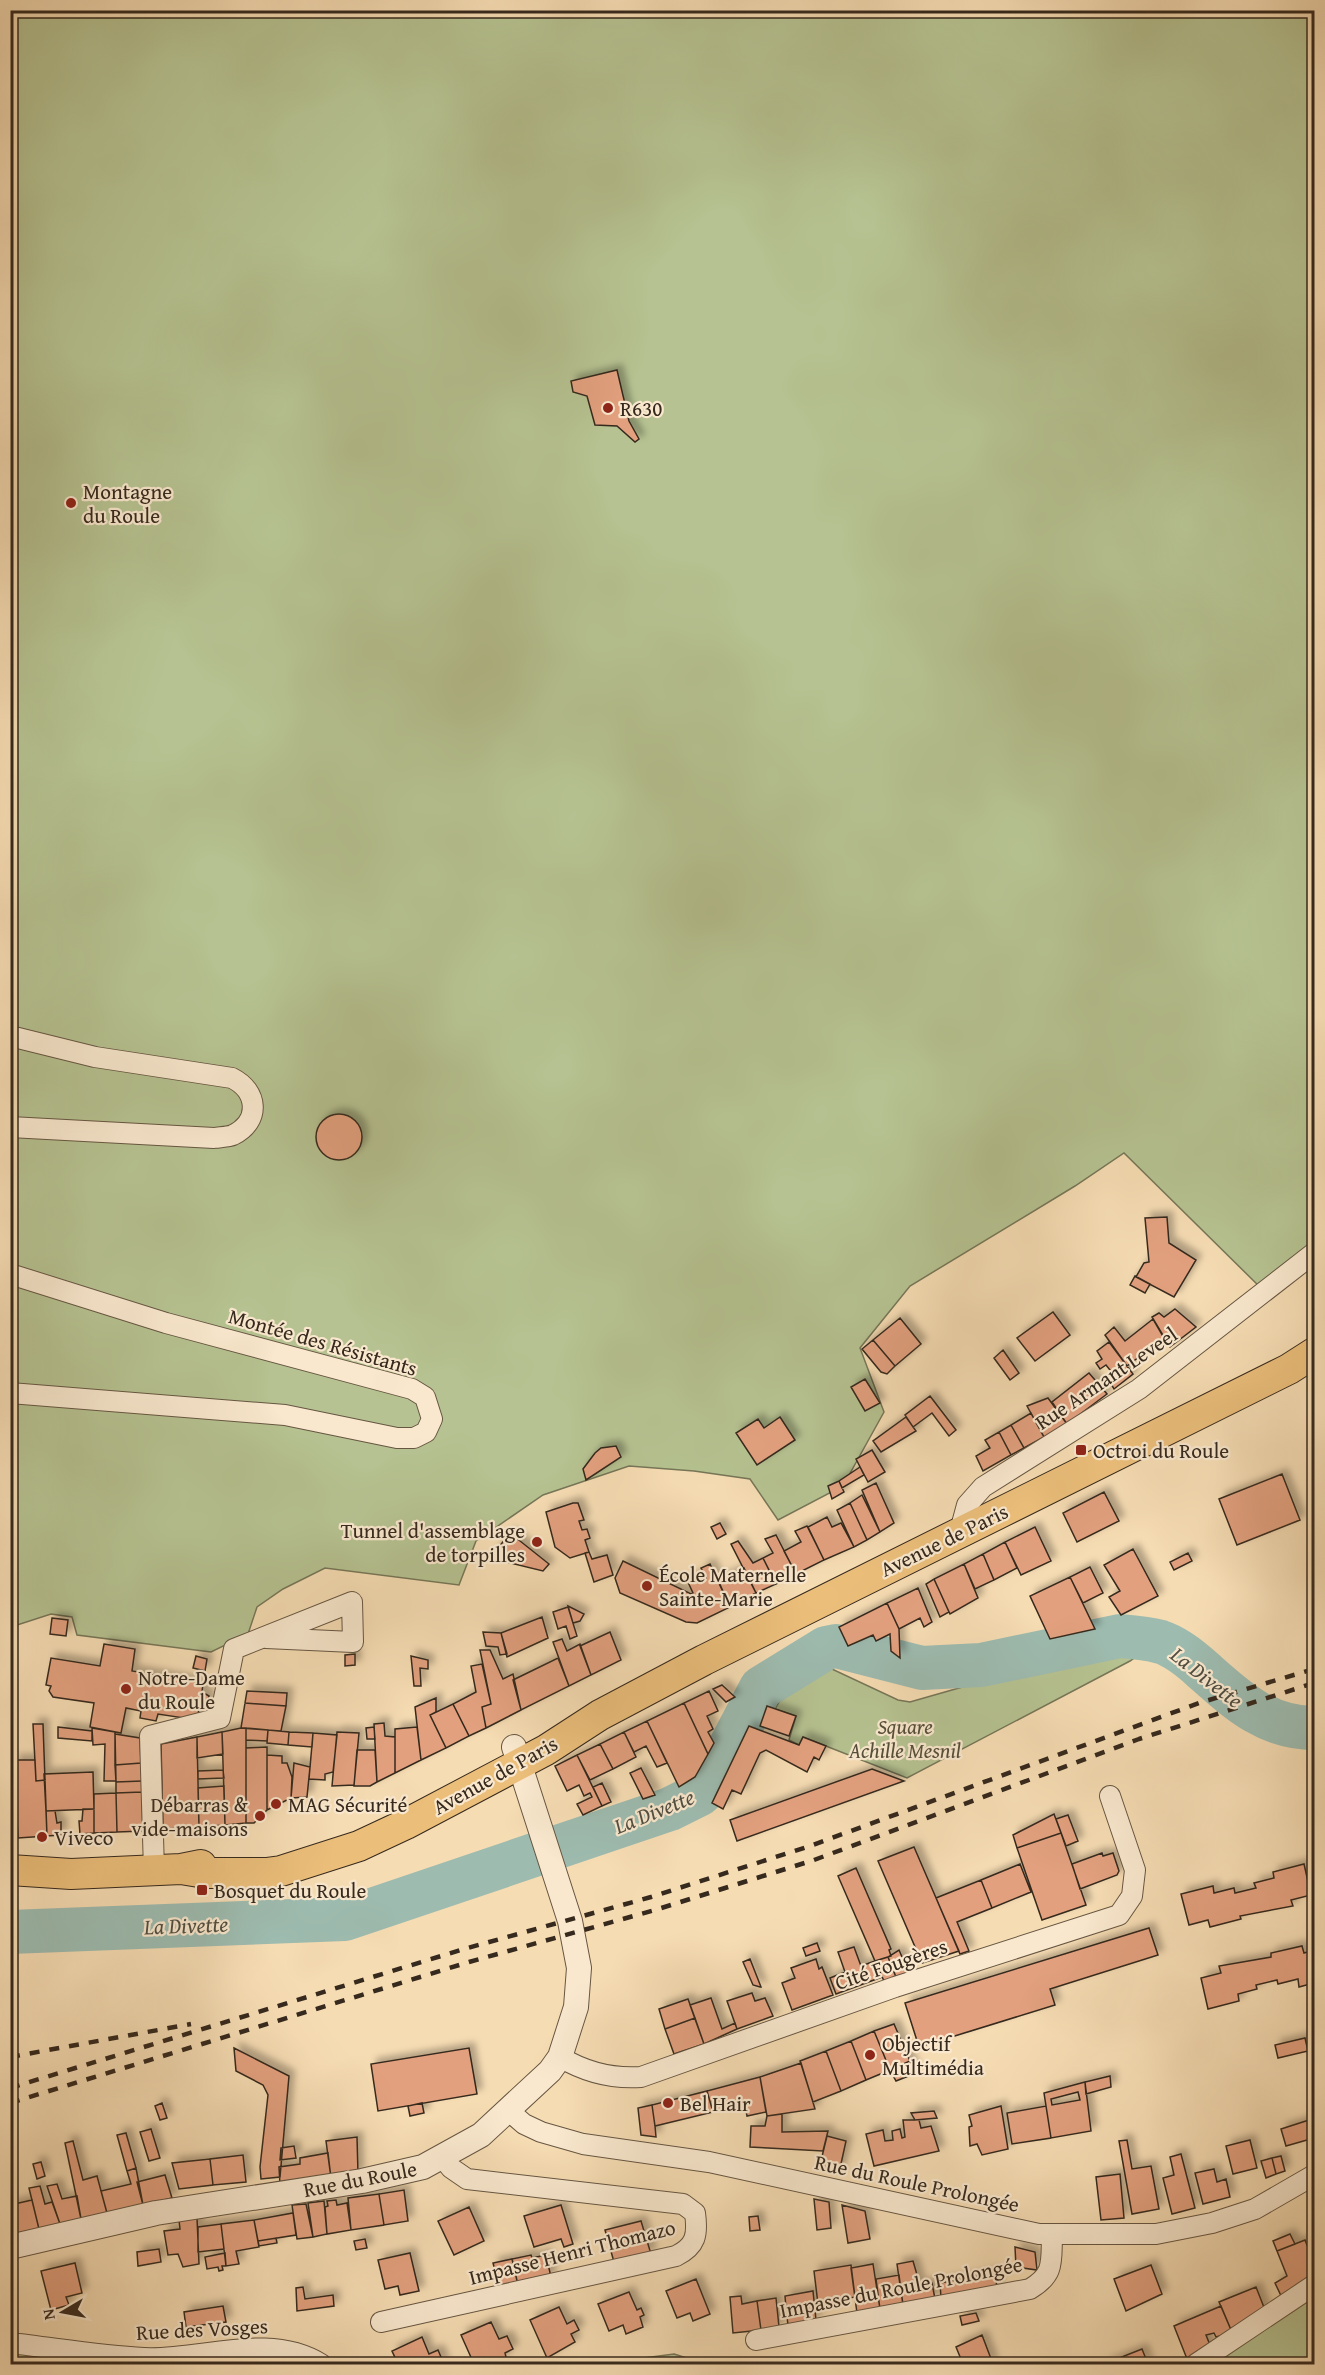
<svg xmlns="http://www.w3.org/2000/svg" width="1325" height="2375" font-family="'Gentium Book Plus',serif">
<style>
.green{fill:#b6c291;stroke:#767657;stroke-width:1.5}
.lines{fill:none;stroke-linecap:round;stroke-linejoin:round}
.river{stroke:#9dbbaf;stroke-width:44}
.building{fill:#e2a07e;stroke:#36291d;stroke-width:1.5;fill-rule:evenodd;filter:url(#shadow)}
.minor-casing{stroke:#665642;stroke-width:22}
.tertiary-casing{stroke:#665642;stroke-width:26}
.primary-casing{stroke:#36291d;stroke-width:32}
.minor{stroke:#f9e8ce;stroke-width:20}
.tertiary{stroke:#f9e8ce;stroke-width:24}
.primary{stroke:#ebbe7a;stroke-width:30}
.rail{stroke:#36291d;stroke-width:4.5;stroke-dasharray:10 10;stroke-linecap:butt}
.poi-dot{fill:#8f2418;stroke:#f9e8ce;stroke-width:2}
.labels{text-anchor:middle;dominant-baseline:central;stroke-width:4.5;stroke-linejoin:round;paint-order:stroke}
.poi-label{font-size:21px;fill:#36291d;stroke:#f9e8ce;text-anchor:start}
.street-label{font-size:21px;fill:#36291d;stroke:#f9e8ce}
.park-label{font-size:21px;font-style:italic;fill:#564f3a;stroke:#f9e8ce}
.water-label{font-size:22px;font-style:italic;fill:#504e42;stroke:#f9e8ce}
</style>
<defs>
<filter id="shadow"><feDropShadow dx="5.5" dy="-5.5" stdDeviation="3" flood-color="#0004"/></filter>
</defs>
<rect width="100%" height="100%" fill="#f6dcb3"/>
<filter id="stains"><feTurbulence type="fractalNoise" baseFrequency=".00333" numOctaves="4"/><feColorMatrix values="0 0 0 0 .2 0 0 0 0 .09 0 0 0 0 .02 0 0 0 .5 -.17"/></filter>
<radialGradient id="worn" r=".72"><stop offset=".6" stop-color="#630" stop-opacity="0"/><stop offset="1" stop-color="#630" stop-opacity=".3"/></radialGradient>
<!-- green -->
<path class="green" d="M10,11h1304v1242l-49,39 -141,-139 -49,33 -165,100 -50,62 24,64 -41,74 -65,34 -28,-41 -56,-8 -65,-5 -86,29 -67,46 -17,44 -134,-17 -42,21 -26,18 -9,27 -37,18 -134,-17 -5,-18 -21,-3 -40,13z
M1113,1644l35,4 -18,13 -223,117 -104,-41 -4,8 -10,-5 7,-24 -21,-7c12,-24 30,-37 57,-40l66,31 12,2z
M1314,2297v67h-109z
M10,2351l73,13h-72z
M674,2354l32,10h-108z"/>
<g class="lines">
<!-- river -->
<path class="river" d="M10,1932l335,-13 325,-110 30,-15 11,-11 50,-95 65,-40 10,-2 86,22 59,-3 139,-29c13,1 27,2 41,6 15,5 30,17 42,28 34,30 63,58 111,58"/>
</g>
<!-- building -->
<path class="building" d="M617,370l12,51 10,18 -4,3 -18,-16 -22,-1 -8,-29 -14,-4 -2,-11z
M316 1137a23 23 0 1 1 46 0a23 23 0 1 1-46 0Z
M1167,1217l2,26 27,17 -22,37 -38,-20 8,-14 5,-1 -4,-44z
M1135,1276l15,8 -5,9 -15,-8z
M1175,1309l21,18 -26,20 -18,-30 7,-4 5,4z
M1053,1312l17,23 -35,26 -18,-23z
M900,1318l21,26 -26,22 -22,-26z
M1153,1319l11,19 -37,28 -22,-31 9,-8 11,14z
M873,1340l22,26 -8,8 -6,-2 -19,-23z
M1109,1342l24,32 -19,15 -6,-10 6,-4 -8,-10 -6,4 -4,-6 6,-4 -5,-8z
M1003,1350l16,23 -9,7 -16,-22z
M1089,1373l18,21 -40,30 -15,-22z
M865,1379l15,24 -15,8 -14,-24z
M930,1396l26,34 -7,6 -17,-23 -19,14 -8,-12z
M1048,1398l19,26 -22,15 -18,-33z
M1031,1413l13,24 -20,11 -13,-23z
M780,1417l15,23 -38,25 -21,-32 22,-14 6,9z
M906,1417l10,14 -35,21 -8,-11z
M1011,1425l13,23 -13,7 -12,-23z
M999,1432l12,23 -28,16 -7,-15 14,-8 -5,-8z
M616,1446l5,11 -35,23 -3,-11 12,-16 6,-5z
M872,1450l13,22 -17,10 -12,-23z
M860,1467l4,8 -22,13 -3,-7z
M1282,1474l18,46 -63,25 -18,-46z
M839,1481l5,11 -12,7 -4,-13z
M876,1483l18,40 -14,9 -18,-42z
M1104,1492l15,29 -42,21 -14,-29z
M862,1495l18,37 -13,8 -17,-37z
M573,1503h5l6,17 -5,1 3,9 5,-1 3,9 -5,2 4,12 -19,6 -15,-11 -9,-35z
M850,1503l17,37 -13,7 -17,-37z
M827,1517l5,10 9,-4 13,24 -30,13 -16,-33z
M720,1523l6,11 -9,5 -6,-12z
M807,1526l17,34 -28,14 -12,-23 17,-9 -6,-11z
M1035,1527l16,34 -30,14 -16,-33z
M510,1533l39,31 -6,7 -53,-13z
M776,1535l20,39 -20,10 -13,-26 10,-5 -8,-14z
M738,1541l15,22 10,-5 13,26 -20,9 -25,-49z
M1005,1542l12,26 -23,12 -11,-26z
M1133,1549l25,47 -37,19 -12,-18 11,-6 -16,-26z
M589,1552l3,7 15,-4 6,20 -19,7 -9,-29z
M1188,1553l4,8 -18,9 -4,-8z
M983,1554l11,26 -19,9 -11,-25z
M623,1561l68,33 2,-1 -6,-13 12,-6 3,6 4,-2 -5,-10 9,-4 20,43 -33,16 -11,-1 -66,-29 -5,-15z
M964,1564l14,34 -28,16 -16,-35z
M1090,1567l13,26 -20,10 -13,-26z
M744,1568l12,25 -26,14 -12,-27z
M1070,1577l25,52 -45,10 -20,-43z
M934,1579l15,33 -9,5 -14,-33z
M918,1588l14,34 -8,5 -4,-9 -21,11 -12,-26z
M887,1603l12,26 1,29 -9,-7 -1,-17 -14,7 -3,-6 -25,11 -9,-19z
M568,1606l16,8 -4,7 -7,2z
M568,1607l9,29 -7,3 -4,-13 -8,3 -5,-17z
M542,1617l6,21 -41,19 -6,-24z
M52,1618l16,2 -2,16 -16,-2z
M483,1632l18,1 6,21 -7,1 -2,-8 -12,-1z
M610,1632l11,28 -30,15 -11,-29z
M562,1639l5,12 13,-7 11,31 -22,11 -16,-44z
M104,1644l31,5 -3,22 71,12 -1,9 7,4 -3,14 -7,-1 -2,11 -39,-6 -2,7 -16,-3 1,-7 -15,-3 -5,25 -31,-6 4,-24 -41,-6 -4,-6 2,-5 -5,-1 5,-27 49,8z
M480,1650h10l13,29 10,-5 8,36 -35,18 -4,-21 9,-3z
M355,1654v11l-10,1v-11z
M196,1656l11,3 -2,12 -12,-3z
M411,1656l17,4v9l-8,-1 1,18h-7z
M558,1658l11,28 -48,24 -8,-30z
M482,1664l9,40 -9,3 4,21 -17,8 -16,-32 23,-12 -5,-26z
M722,1685l13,12 -9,5 -13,-13z
M247,1691l40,2 -1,13 -41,-3z
M709,1691l9,20 -11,5 6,13 -5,3 6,11 -6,11 -24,-51z
M436,1698v14l-6,3 16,33 -25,12 -6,-53z
M245,1703l41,3 -5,25 -40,-3z
M684,1703l24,51 -13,23 -16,10 -32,-66z
M453,1704l16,32 -23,12 -16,-33z
M767,1706l29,10 -7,20 -29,-10z
M647,1721l20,42 -10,4 -11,-21 -12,6 -10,-20z
M384,1723l1,13 10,1v36l-18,9 -3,-58z
M33,1724h10l2,56 -9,1z
M749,1726l50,19 4,-8 23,9 -7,14 -5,-3 -7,15 -41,-22 -6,3 -19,41 -9,-4 -9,19 -11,-6z
M58,1727l34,4v10l-34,-3z
M374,1727l1,12h-8l-1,-11z
M417,1727l4,33 -26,13v-44z
M92,1728l23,4 1,49h-12l1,-37 -12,1z
M241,1728h5v95l-21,2 -3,-93z
M246,1728l22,2 -1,11 -21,-1z
M268,1730l21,2 -1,13 -21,-2z
M222,1732l1,22 -26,4v-21z
M289,1732l24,1 -1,14 -24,-2z
M337,1732l22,1 -5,52 -22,1z
M624,1732l12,25 -23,12 -13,-25z
M313,1733l24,2 -4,37 -8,2v6l-16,-1z
M115,1734l25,4 1,25 -26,2z
M197,1737l2,90 -36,2 -2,-85z
M600,1744l13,25 -23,11 -13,-25z
M267,1747v63l-13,13h-8v-75z
M357,1750h18l2,32 -7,4h-16z
M267,1755l15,1v7h5l5,14 -1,21 -24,12z
M577,1755l25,51 -19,9 -6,-11 15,-7 -2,-4 -6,3 -5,-11 -12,6 -12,-25z
M14,1760h21l1,21 9,-1 2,56 -29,2z
M141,1763l1,18 -26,1 -1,-17z
M294,1763l16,4 -3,30 -16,1z
M641,1768l14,27 -12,4 -13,-26z
M872,1769l32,12 -167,60 -7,-21z
M223,1770l1,8 -26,1v-8z
M93,1772l1,37 -48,2 -2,-37z
M142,1781v11l-26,1v-11z
M602,1783l9,19 -9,4 -9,-19z
M224,1786l1,39 -26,2 -1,-39z
M142,1792l1,39 -26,1 -1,-39z
M116,1793l1,39 -23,1v-39z
M16,1799l2,39h-8v-38z
M83,1809h11v24l-14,1 -1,-13h3z
M46,1811h9l2,12 4,-1v13l-14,1z
M1054,1814l7,19 -44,15 -4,-13z
M1068,1815l10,26 -12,5 -10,-27z
M1061,1833l25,72 -44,15 -25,-72z
M914,1847l45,104 -37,12 -44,-102z
M1102,1853l1,3 10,-3 6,18 -2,4 -37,14 -8,-25z
M1020,1864l11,28 -39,16 -11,-28z
M1304,1864l7,31 -20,5 2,6 -53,10 1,3 -31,8 -2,-7 -19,5 -8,-31 32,-8 1,7 20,-5 1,5 21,-5 -2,-5 20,-5 -1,-6z
M856,1868l35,81 -2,1 2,6 -16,5 -37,-85z
M981,1880l11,28 -35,14 12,29 -9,3 -24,-56z
M1149,1928l9,27 -108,34 5,16 -136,42 -14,-44z
M817,1943l3,8 -14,5 -3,-8z
M1302,1946l2,7 10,-3v33l-15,4 -1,-8 -20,5 -1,-4 -21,5 1,4 -19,5 1,7 -31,8 -7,-31 20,-5 -2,-7 52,-9v-4z
M854,1947l7,19 14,-5 7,16 -46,17 -6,-16 15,-6 -7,-20z
M899,1950l10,23 -13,4 -8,-20z
M888,1957l8,20 -12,4 -9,-20z
M750,1959l11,28h-1l-7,-2 -10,-23z
M816,1959l3,10 3,-2 11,28 -41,15 -10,-27 13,-5 -4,-10z
M752,1993l3,8 10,-3 8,18 -36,13 -10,-28z
M711,1998l11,31 13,-6 2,6 -33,15 -14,-39z
M688,1999l7,19 -30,11 -6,-20z
M695,2018l9,26 -30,10 -9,-25z
M894,2024l16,37 -20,9 -16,-39z
M874,2031l16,39 -24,10 -15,-39z
M1305,2038l3,13 -30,7 -3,-13z
M851,2041l15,39 -25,11 -15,-40z
M234,2048l55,28 -9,101 -19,2 -1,-12 8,-72 -5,-10 -27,-14z
M469,2048l8,46 -99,17 -7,-47z
M826,2051l15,40 -28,11 -13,-41z
M910,2061l6,12 -20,8 -6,-11z
M801,2063l14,46 -48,7 -7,-39z
M1110,2076l1,11 -25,7 -1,-12z
M760,2077l6,35 -19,4 -2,-11 -32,7 -6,-21z
M1085,2082l6,49 -40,7 -7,-45zM1078,2092l2,8 -28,5 -1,-6z
M707,2091l6,21 -58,14 -3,-21z
M162,2103l5,15 -7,2 -5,-14z
M422,2103l2,10 -14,3 -2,-10z
M652,2105l3,21 1,11 -15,-2 -3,-27z
M1001,2106l7,43 -26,6 -5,-11 -7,2 -1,-19 3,-1 -3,-11z
M1046,2106l5,32 -39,6 -5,-31z
M934,2111l3,7 -22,2 -4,-7z
M782,2114v18l46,-1 -5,20 -73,-4 1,-21h14l2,-10z
M903,2120h16l2,8 10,-2 8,25 -65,15 -8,-32 17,-4 2,11 8,-1 -1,-9 8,-2 2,9 3,-1z
M1309,2120l5,18 -28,8 -5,-17z
M151,2129l9,29 -11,3 -9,-29z
M126,2133l10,35 -9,3 -10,-36z
M827,2136l19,5 -7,32 -20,-4z
M357,2137l1,37 -27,4 -5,-37z
M1127,2140l5,29 19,-3 8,43 -27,5 -13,-73z
M1250,2140l7,28 -24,6 -7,-28z
M73,2141l10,39 14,-4 10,37 -26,6 -16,-76z
M294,2146l2,12 -16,2 1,-12z
M328,2153l3,25 -51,7 -1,-18 21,-3v-6z
M1181,2154l14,54 -23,6 -9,-36 11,-3 -4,-18z
M243,2155l3,27 -33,3 -3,-26z
M1281,2156l4,15 -9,3 -4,-16z
M1272,2158l4,16 -10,4 -5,-17z
M210,2159l3,26 -34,4 -7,-26z
M41,2162l4,14 -8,3 -4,-15z
M136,2168l7,37 -36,8 -6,-22 30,-7 -4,-13z
M1214,2169l3,13 9,-3 4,18 -27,7 -8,-31z
M1120,2174l4,44 -23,2 -5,-43z
M165,2175l7,23 -29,7 -6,-23z
M57,2184l5,15 15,-3 4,23 -21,5 -13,-38z
M40,2186l5,18 7,-2 8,22 -21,5 -10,-41z
M404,2190l4,31 -24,4 -5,-31z
M379,2194l5,31 -33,5 -3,-32z
M814,2199l15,3 2,26 -14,2z
M32,2200l7,29 -29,7v-31z
M336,2200l1,5 10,-2 4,27 -24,4 -2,-27 3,-1 -1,-5z
M324,2201l3,33 -14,3 -5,-34z
M306,2204l7,33 -16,2 -5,-34z
M561,2205l12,39 -9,3 -3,-8 -27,8 -10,-31z
M842,2205l23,6 5,28 -22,4z
M469,2207l15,34 -30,14 -16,-34z
M293,2213l3,22 -38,6 -4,-21z
M758,2216l2,14 -10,1 -1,-14z
M197,2218l2,46 -16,3 -5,-13 -10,1 -4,-24 16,-2 -1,-9z
M254,2220l5,27 -23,4 3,13 -13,2 -5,-42z
M641,2221l10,33 -37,8 -9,-32z
M221,2224l3,25 -26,3v-25z
M1290,2234l5,10 -18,7 -4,-10z
M276,2238l1,5 -18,3 -1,-5z
M365,2239l2,9 -11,2 -2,-9z
M1305,2240l9,23v10l-30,29 -9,-19 12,-7 -10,-25z
M1015,2247l20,5 2,18 -21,-3z
M159,2249l2,13 -23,4 -1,-14z
M225,2253l1,13h-4l1,4 -4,1 -1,-4 -11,2 -2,-12z
M410,2253l9,38 -19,4 -2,-9 -13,3 -7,-29z
M531,2255l1,3 14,-3 5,22 -33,8 -6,-26z
M512,2259l6,26 -18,4 -7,-26z
M913,2261l7,24 12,-2 3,16 -32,6 -6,-41z
M75,2263l7,30 -16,4 3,8 -18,5 -10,-39z
M873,2264l7,45 -23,4 -6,-45z
M851,2265l4,32 -37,7 -4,-33z
M1151,2265l11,29 -36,17 -12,-32z
M995,2273l2,15 -56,10 -1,-15z
M899,2275l4,30 -23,4 -4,-30z
M696,2279l14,35 -17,7 -3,-8 -13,5 -11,-27z
M303,2287l2,12 28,-4 1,11 -37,5 -1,-23z
M1256,2287l11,28 -33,22 -15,-35z
M813,2291l3,29 -28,5 -1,-8h4l-1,-10 -4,1 -1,-12z
M629,2292l8,18 4,-2 3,7 -4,2 3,10 -17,7 -3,-9 -14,6 -11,-27z
M741,2296l1,8 15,-3 4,29 -28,3 -3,-36z
M776,2298l3,29 -18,3 -4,-29z
M223,2306l3,16 -40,5 -2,-15z
M1221,2306l13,31 -11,6 -3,-7 -4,1 -2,-4 -8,2 6,15 -23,14 -15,-38z
M559,2307l8,17 7,-4 5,10 -8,4 4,8 -28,16 -17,-38z
M976,2313l3,8 -17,4 -2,-9z
M491,2322l8,17 8,-3 6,13 -8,4 1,4 -16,7h-16l-13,-29z
M982,2335l11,29h-30l-7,-17z
M422,2337l7,17 9,-4 6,14h-46l-6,-13z
M1142,2349l6,15h-44z"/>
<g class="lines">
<!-- minor casing -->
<g class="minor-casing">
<path id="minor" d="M10,1036l85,21 137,21c26,13 29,43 1,57 -5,2 -13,2 -19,3l-204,-11
M10,1274l156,49 246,66 13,8 7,22 -6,13 -12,6h-17l-112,-23 -275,-22
M960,1531l7,-26 16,-18 156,-98 175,-136
M154,1870l-4,-134 70,-18 14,-69 118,-47 1,40 -87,-4
M560,2057c25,15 52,22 81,20l254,-90 224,-72 13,-19 3,-26 -25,-74
M509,2111l15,13 17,8 42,12 126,18 330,72h117l56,-11 43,-14 59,-34
M381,2322l295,-66c20,-10 22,-21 19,-43l-12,-9 -216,-25 -16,-11 -8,-10
M756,2340l274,-51c25,-15 21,-27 22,-54
M10,2343c45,5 89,13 134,15 57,3 124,-27 177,6
M1196,2364l118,-79"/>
</g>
<!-- tertiary casing -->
<g class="tertiary-casing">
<path id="tertiary" d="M10,2247l146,-34 206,-32 61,-14 58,-32 69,-64 10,-14 16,-50 3,-39 -9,-47 -56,-174"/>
</g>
<!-- primary casing -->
<g class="primary-casing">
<path id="primary" d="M181,1869l24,4h61l15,-2 78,-25 47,-22 140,-74 54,-35 104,-55 585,-291 25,-16
M10,1870l61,4 110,-5 20,-4"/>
</g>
<!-- minor -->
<use href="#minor" class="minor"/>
<!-- tertiary -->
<use href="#tertiary" class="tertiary"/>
<!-- primary -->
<use href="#primary" class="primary"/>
<!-- rail -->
<path class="rail" d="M10,2057l181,-33
M10,2088l454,-139 187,-52 159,-51 389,-143 115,-34
M10,2103l459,-141 186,-52 159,-50 325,-121 175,-56"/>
</g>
<!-- markers -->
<g class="poi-dot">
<circle cx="608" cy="408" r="6"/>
<circle cx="71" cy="503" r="6"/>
<rect x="1075" y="1444" width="12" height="12" rx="3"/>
<circle cx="537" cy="1542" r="6"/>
<circle cx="647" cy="1586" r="6"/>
<circle cx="126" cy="1689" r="6"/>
<circle cx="276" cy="1804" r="6"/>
<circle cx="260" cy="1816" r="6"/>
<circle cx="42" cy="1837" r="6"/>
<rect x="196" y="1884" width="12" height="12" rx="3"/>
<circle cx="870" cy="2055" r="6"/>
<circle cx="668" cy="2103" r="6"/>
</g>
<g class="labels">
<!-- poi labels -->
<g class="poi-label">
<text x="620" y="408">R630</text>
<text x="83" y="491">Montagne<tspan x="83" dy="24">du Roule</tspan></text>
<text x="1093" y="1450">Octroi du Roule</text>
<text x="525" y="1530" text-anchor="end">Tunnel d'assemblage<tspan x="525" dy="24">de torpilles</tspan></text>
<text x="659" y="1574">École Maternelle<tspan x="659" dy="24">Sainte-Marie</tspan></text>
<text x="138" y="1677">Notre-Dame<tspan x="138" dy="24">du Roule</tspan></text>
<text x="248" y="1804" text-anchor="end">Débarras &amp;<tspan x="248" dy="24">vide-maisons</tspan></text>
<text x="288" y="1804">MAG Sécurité</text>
<text x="54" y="1837">Viveco</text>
<text x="214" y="1890">Bosquet du Roule</text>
<text x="882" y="2043">Objectif<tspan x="882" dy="24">Multimédia</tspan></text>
<text x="680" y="2103">Bel Hair</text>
</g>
<!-- street labels -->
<g class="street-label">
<text transform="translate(323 1342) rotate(16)">Montée des Résistants</text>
<text transform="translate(1106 1378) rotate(-34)">Rue Armant Leveel</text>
<text transform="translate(944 1540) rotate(-26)">Avenue de Paris</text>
<text transform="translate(495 1775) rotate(-29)">Avenue de Paris</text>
<text transform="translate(891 1964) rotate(-19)">Cité Fougères</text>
<text transform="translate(360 2179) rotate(-11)">Rue du Roule</text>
<text transform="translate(917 2183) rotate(12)">Rue du Roule Prolongée</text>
<text transform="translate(572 2252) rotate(-14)">Impasse Henri Thomazo</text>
<text transform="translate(901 2287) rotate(-11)">Impasse du Roule Prolongée</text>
<text transform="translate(202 2329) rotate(-3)">Rue des Vosges</text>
</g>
<!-- park labels -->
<g class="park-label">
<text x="905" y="1726">Square<tspan x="905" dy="24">Achille Mesnil</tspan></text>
</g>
<!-- water labels -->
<g class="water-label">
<text transform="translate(1207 1677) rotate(38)">La Divette</text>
<text transform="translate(654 1811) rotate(-22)">La Divette</text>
<text transform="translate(186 1925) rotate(-2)">La Divette</text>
</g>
</g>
<!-- margin -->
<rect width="1325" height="2375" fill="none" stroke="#f6dcb3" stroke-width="36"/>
<rect x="12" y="12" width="1301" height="2351" fill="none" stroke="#36291d" stroke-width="3"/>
<rect x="18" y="18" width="1289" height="2339" fill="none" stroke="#36291d" stroke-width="1.5"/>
<!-- north arrow -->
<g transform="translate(63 2312) rotate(260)" stroke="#f9e8ce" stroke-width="4.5" paint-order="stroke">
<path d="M0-4.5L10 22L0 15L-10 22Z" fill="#36291d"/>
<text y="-9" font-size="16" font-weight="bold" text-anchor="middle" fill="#36291d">N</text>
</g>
<rect width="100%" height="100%" filter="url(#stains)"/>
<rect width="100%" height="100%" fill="url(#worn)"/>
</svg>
